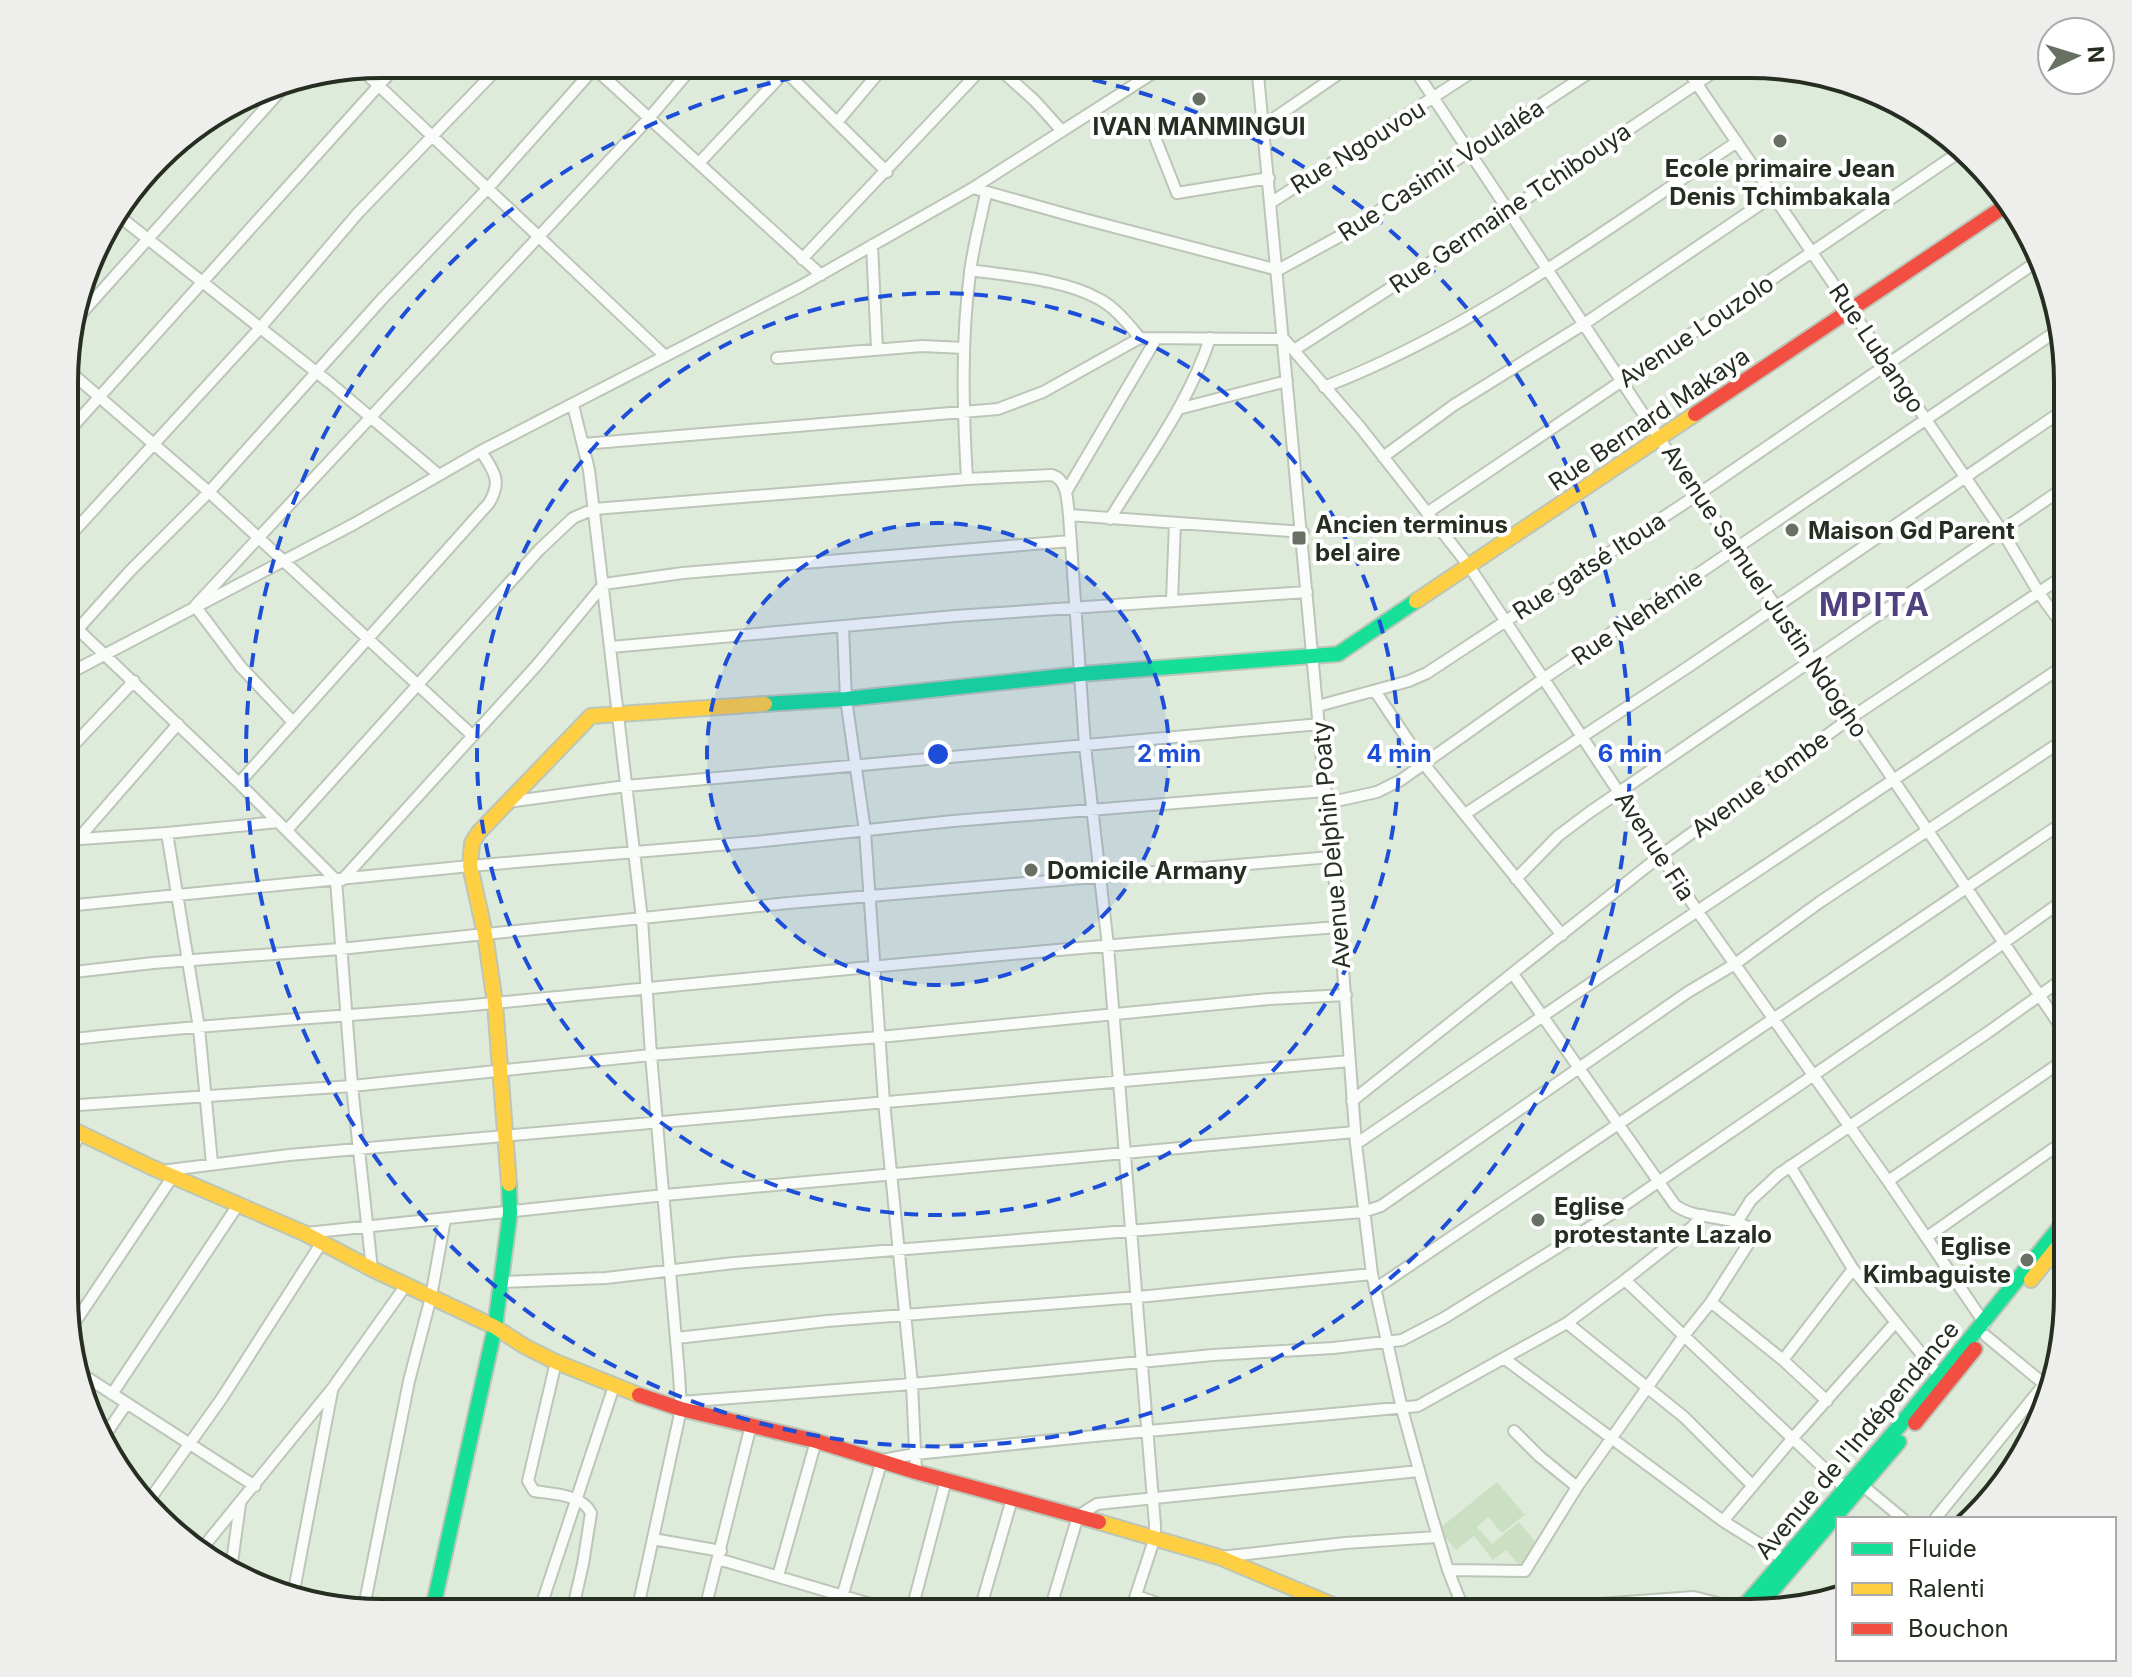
<svg xmlns="http://www.w3.org/2000/svg" width="2132" height="1677" font-family="Inter,sans-serif">
<style>
.green{fill:#cbdfc2}
.lines{fill:none;stroke-linecap:round;stroke-linejoin:round}
.street-casing{stroke:#bcc6b8;stroke-width:14}
.fast-casing{stroke:#bcc6b8;stroke-width:18}
.slow-casing{stroke:#bcc6b8;stroke-width:18}
.jam-casing{stroke:#bcc6b8;stroke-width:18}
.street{stroke:#fafcf9;stroke-width:10}
.fast{stroke:#16e098;stroke-width:14}
.slow{stroke:#ffcf43;stroke-width:14}
.jam{stroke:#f24e42;stroke-width:14}
.ring{fill:none;stroke:#1d4ed8;stroke-width:4;stroke-dasharray:14 10}
.poi-dot{fill:#677062;stroke:#fff;stroke-width:3}
.labels{text-anchor:middle;dominant-baseline:central;stroke-width:8;stroke-linejoin:round;paint-order:stroke}
.poi-label{font-size:24px;font-weight:bold;fill:#262e22;stroke:#fff;text-anchor:start}
.street-label{font-size:24px;fill:#262e22;stroke:#fff}
.district-label{font-size:32px;font-weight:bold;letter-spacing:2px;fill:#4f407e;stroke:#fff}
.rim{fill:none;stroke:#262e22;stroke-width:4}
.centre{fill:#1d4ed8;stroke:#fff;stroke-width:4}
.ring-label{font-size:24px;text-anchor:middle;font-weight:bold;fill:#1d4ed8;stroke:#fff;stroke-width:8;stroke-linejoin:round;paint-order:stroke}
</style>
<rect width="100%" height="100%" fill="#dfebda"/>
<!-- green -->
<path class="green" d="M1497,1482l27,32 4,-2 -26,21 -14,-16 -11,10 15,17 27,-22 23,28 -21,17 -15,-17 -13,10 -19,-24 -18,14 -17,-21z"/>
<g class="lines">
<!-- street casing -->
<g class="street-casing">
<path id="street" d="M994,64l41,37 27,30
M1141,64l9,10
M1257,64l74,793 7,45 18,242 16,130 30,135 28,101 18,60 17,43
M1411,64l286,431 40,54 330,487
M591,65l230,210
M1684,65l318,466 37,62 29,40
M360,68l304,287
M786,72l101,100
M838,121l48,-57
M1263,126l90,-62
M1154,135l23,58 92,-15
M699,163l93,-99
M973,188l103,29 202,53 64,-35 259,-170
M1272,202l211,-137
M115,213l215,170 109,92
M872,245l5,104
M802,259l184,-195
M970,270c40,6 94,9 129,29 17,9 29,25 41,39
M72,324l219,-245
M1294,350l165,-106 265,-179
M777,358l145,-12 42,2
M67,369l142,123 263,243
M1324,387c151,-58 280,-157 413,-245
M573,405l16,65 53,449 9,136 28,319 2,35 -44,203
M1178,409l109,-28
M67,433l331,-369
M583,444l415,-35 45,-17 97,-54 144,1 76,88 109,139 229,346 190,269 97,143
M1383,457l71,-52 130,-81 190,-129
M967,479c-4,-69 -6,-138 3,-206 3,-27 11,-54 16,-80
M1066,492l90,-153
M1427,513l537,-364
M1069,515l234,17
M1110,519c35,-58 79,-115 100,-181
M66,540l194,-212 98,-115 144,-149
M1172,600l3,-77
M66,618l173,165 97,97 16,206 20,183
M843,628l3,71 19,132 19,271 28,282 4,88
M78,629l52,-58 79,-79 173,-193 107,-112 109,-123
M611,647l344,-31 352,-24
M66,675l288,-151 127,-73 318,-164 174,-99 194,-124
M1375,691l49,73 138,171
M1318,706l91,-25 18,-8 270,-178 345,-237
M292,721l-51,-54 -46,-61 455,-489 45,-53
M66,753l68,-72
M239,783l250,-280c14,-23 4,-32 -8,-52
M507,802l119,-16 694,-62
M1327,803l50,-11 24,-12 142,-101 515,-349
M1465,814l223,-147 380,-260
M287,830l252,-280 34,-32 21,-9 373,-30 85,-4c16,5 15,26 17,40l16,231 23,200 47,579v12l-25,76
M167,833l32,195 13,135
M79,838l99,-114
M66,840l101,-7 111,-11
M1516,879l42,-43 32,-24 478,-327
M342,880l195,-215 67,-81 79,-11 388,-32
M66,906l404,-40 284,-24 199,-21 373,-30
M65,973l88,-10 187,-14 448,-46 543,-46
M65,1040c143,-17 286,-23 429,-37 282,-27 563,-55 845,-76
M1352,1101l308,-245 192,-139 216,-144
M65,1106l287,-20 299,-31 229,-18 389,-38 77,-4
M1356,1144l298,-204 414,-277
M65,1166l15,-34
M1790,1166l63,103 87,108
M161,1171l128,-16 1061,-94
M1888,1181l179,-123
M1737,1222l14,-22 28,-26 208,-141 81,-58
M306,1233l359,-38 690,-63
M1927,1237l140,-98
M1625,1280l221,209
M502,1282l104,-4 128,-15 629,-51 18,-6 307,-214 47,-28 85,-62 248,-165
M1375,1289l693,-470
M1711,1302l72,58 44,41
M1567,1323l117,94 69,69
M69,1331l104,-155
M1986,1336l64,53
M677,1338l150,-17 311,-24 234,-23
M1505,1359l218,162 62,39
M1783,1360l70,-91
M556,1362l-28,119 6,10c18,3 48,3 57,22l-8,51 -11,48
M80,1373l175,113
M112,1394l126,-189
M681,1402l231,-18 301,-29 120,-7 69,-8 42,-22 172,-107 330,-227 122,-87
M1514,1431l25,25 38,31
M101,1441l26,-38
M1862,1485l41,34
M148,1502l74,-104 100,-156
M1935,1519l119,-147
M1723,1521l69,-82 103,-116
M653,1539l68,12
M200,1551l132,-162 74,-104
M1220,1557l125,-14 92,-6
M718,1559l183,54
M231,1570l9,-66
M1448,1570l77,1 52,-84 106,-150 28,-35 41,-64 -1,-9c-22,-15 -55,-8 -76,-24l-162,-231
M778,1576l38,-135
M293,1596l39,-205
M1137,1596l48,17
M842,1597l40,-137 33,-6 169,-17 334,-31 149,-83 58,-43 67,-53 11,-12
M363,1612l46,-231 22,-84 14,-78
M539,1612l75,-226
M704,1613l47,-188
M911,1613l35,-133
M979,1613l33,-114
M1049,1613l29,-97 19,-12 322,-33
M1295,1613l9,-20
M1477,1613l217,-16 47,12"/>
</g>
<!-- fast casing -->
<g class="fast-casing">
<path id="fast" d="M765,704l81,-5 235,-25 257,-20 78,-53
M432,1612l63,-285 15,-114 -1,-29
M1754,1612l145,-170
M1738,1613l163,-189 166,-206"/>
</g>
<!-- slow casing -->
<g class="slow-casing">
<path id="slow" d="M1416,601l279,-187
M65,1126l86,41 153,66 68,36 123,58 29,19 32,16 83,33
M509,1184l-14,-181 -10,-69 -15,-68 2,-23 7,-11 112,-116 174,-12
M2031,1280l36,-45
M1099,1522l120,35 133,56"/>
</g>
<!-- jam casing -->
<g class="jam-casing">
<path id="jam" d="M1695,414l310,-208
M639,1395l42,14 135,32 100,31 183,50
M1915,1423l60,-74"/>
</g>
<!-- street -->
<use href="#street" class="street"/>
<!-- fast -->
<use href="#fast" class="fast"/>
<!-- slow -->
<use href="#slow" class="slow"/>
<!-- jam -->
<use href="#jam" class="jam"/>
</g>
<!-- distance rings -->
<circle cx="938" cy="754" r="231" fill="#1d4ed8" fill-opacity=".12"/>
<g class="ring">
<circle cx="938" cy="754" r="231"/>
<circle cx="938" cy="754" r="461"/>
<path d="M998 65A692 692 0 1 1 878 65"/>
</g>
<!-- markers -->
<g class="poi-dot">
<circle cx="1199" cy="99" r="8"/>
<circle cx="1780" cy="141" r="8"/>
<circle cx="1792" cy="530" r="8"/>
<rect x="1291" y="530" width="16" height="16" rx="4"/>
<circle cx="1031" cy="870" r="8"/>
<circle cx="1538" cy="1220" r="8"/>
<circle cx="2027" cy="1260" r="8"/>
</g>
<g class="labels">
<!-- poi labels -->
<g class="poi-label">
<text x="1199" y="126" text-anchor="middle">IVAN MANMINGUI</text>
<text x="1780" y="168" text-anchor="middle">Ecole primaire Jean<tspan x="1780" dy="28">Denis Tchimbakala</tspan></text>
<text x="1315" y="524">Ancien terminus<tspan x="1315" dy="28">bel aire</tspan></text>
<text x="1808" y="530">Maison Gd Parent</text>
<text x="1047" y="870">Domicile Armany</text>
<text x="1554" y="1206">Eglise<tspan x="1554" dy="28">protestante Lazalo</tspan></text>
<text x="2011" y="1246" text-anchor="end">Eglise<tspan x="2011" dy="28">Kimbaguiste</tspan></text>
</g>
<!-- street labels -->
<g class="street-label">
<text transform="translate(1358 147) rotate(-32)">Rue Ngouvou</text>
<text transform="translate(1441 170) rotate(-33)">Rue Casimir Voulaléa</text>
<text transform="translate(1510 208) rotate(-34)">Rue Germaine Tchibouya</text>
<text transform="translate(1696 331) rotate(-34)">Avenue Louzolo</text>
<text transform="translate(1877 348) rotate(56)">Rue Lubango</text>
<text transform="translate(1649 419) rotate(-34)">Rue Bernard Makaya</text>
<text transform="translate(1589 566) rotate(-33)">Rue gatsé Itoua</text>
<text transform="translate(1765 591) rotate(56)">Avenue Samuel Justin Ndogho</text>
<text transform="translate(1637 617) rotate(-34)">Rue Nehémie</text>
<text transform="translate(1760 784) rotate(-36)">Avenue tombe</text>
<text transform="translate(1331 845) rotate(-95)">Avenue Delphin Poaty</text>
<text transform="translate(1655 846) rotate(57)">Avenue Fia</text>
<text transform="translate(1857 1440) rotate(-50)">Avenue de l'Indépendance</text>
</g>
<!-- district labels -->
<g class="district-label">
<text x="1875" y="604">MPITA</text>
</g>
</g>
<!-- crop -->
<path d="M0 0H2132V1677H0ZM382 78H1750A304 304 0 0 1 2054 382V1295A304 304 0 0 1 1750 1599H382A304 304 0 0 1 78 1295V382A304 304 0 0 1 382 78Z" fill="#eeeeed" fill-rule="evenodd"/>
<path class="rim" d="M382 78H1750A304 304 0 0 1 2054 382V1295A304 304 0 0 1 1750 1599H382A304 304 0 0 1 78 1295V382A304 304 0 0 1 382 78Z"/>
<circle cx="938" cy="754" r="12" class="centre"/>
<g class="ring-label">
<text x="1169" y="762">2 min</text>
<text x="1399" y="762">4 min</text>
<text x="1630" y="762">6 min</text>
</g>
<!-- legend -->
<rect x="1836" y="1517" width="280" height="144" fill="#ffffff" stroke="#a8aba7" stroke-width="2"/>
<rect x="1852" y="1543" width="40" height="12" fill="#16e098" stroke="#a8aba7" stroke-width="2"/>
<text x="1908" y="1557" font-size="24" fill="#262e22">Fluide</text>
<rect x="1852" y="1583" width="40" height="12" fill="#ffcf43" stroke="#a8aba7" stroke-width="2"/>
<text x="1908" y="1597" font-size="24" fill="#262e22">Ralenti</text>
<rect x="1852" y="1623" width="40" height="12" fill="#f24e42" stroke="#a8aba7" stroke-width="2"/>
<text x="1908" y="1637" font-size="24" fill="#262e22">Bouchon</text>
<!-- north arrow -->
<g transform="translate(2076 56) rotate(86)"><circle r="38" fill="#ffffff" stroke="#a8aba7" stroke-width="2"/>
<path d="M0-6L14 30L0 20L-14 30Z" fill="#677062"/>
<text y="-12" font-size="22" font-weight="bold" text-anchor="middle" fill="#262e22">N</text>
</g>
</svg>
